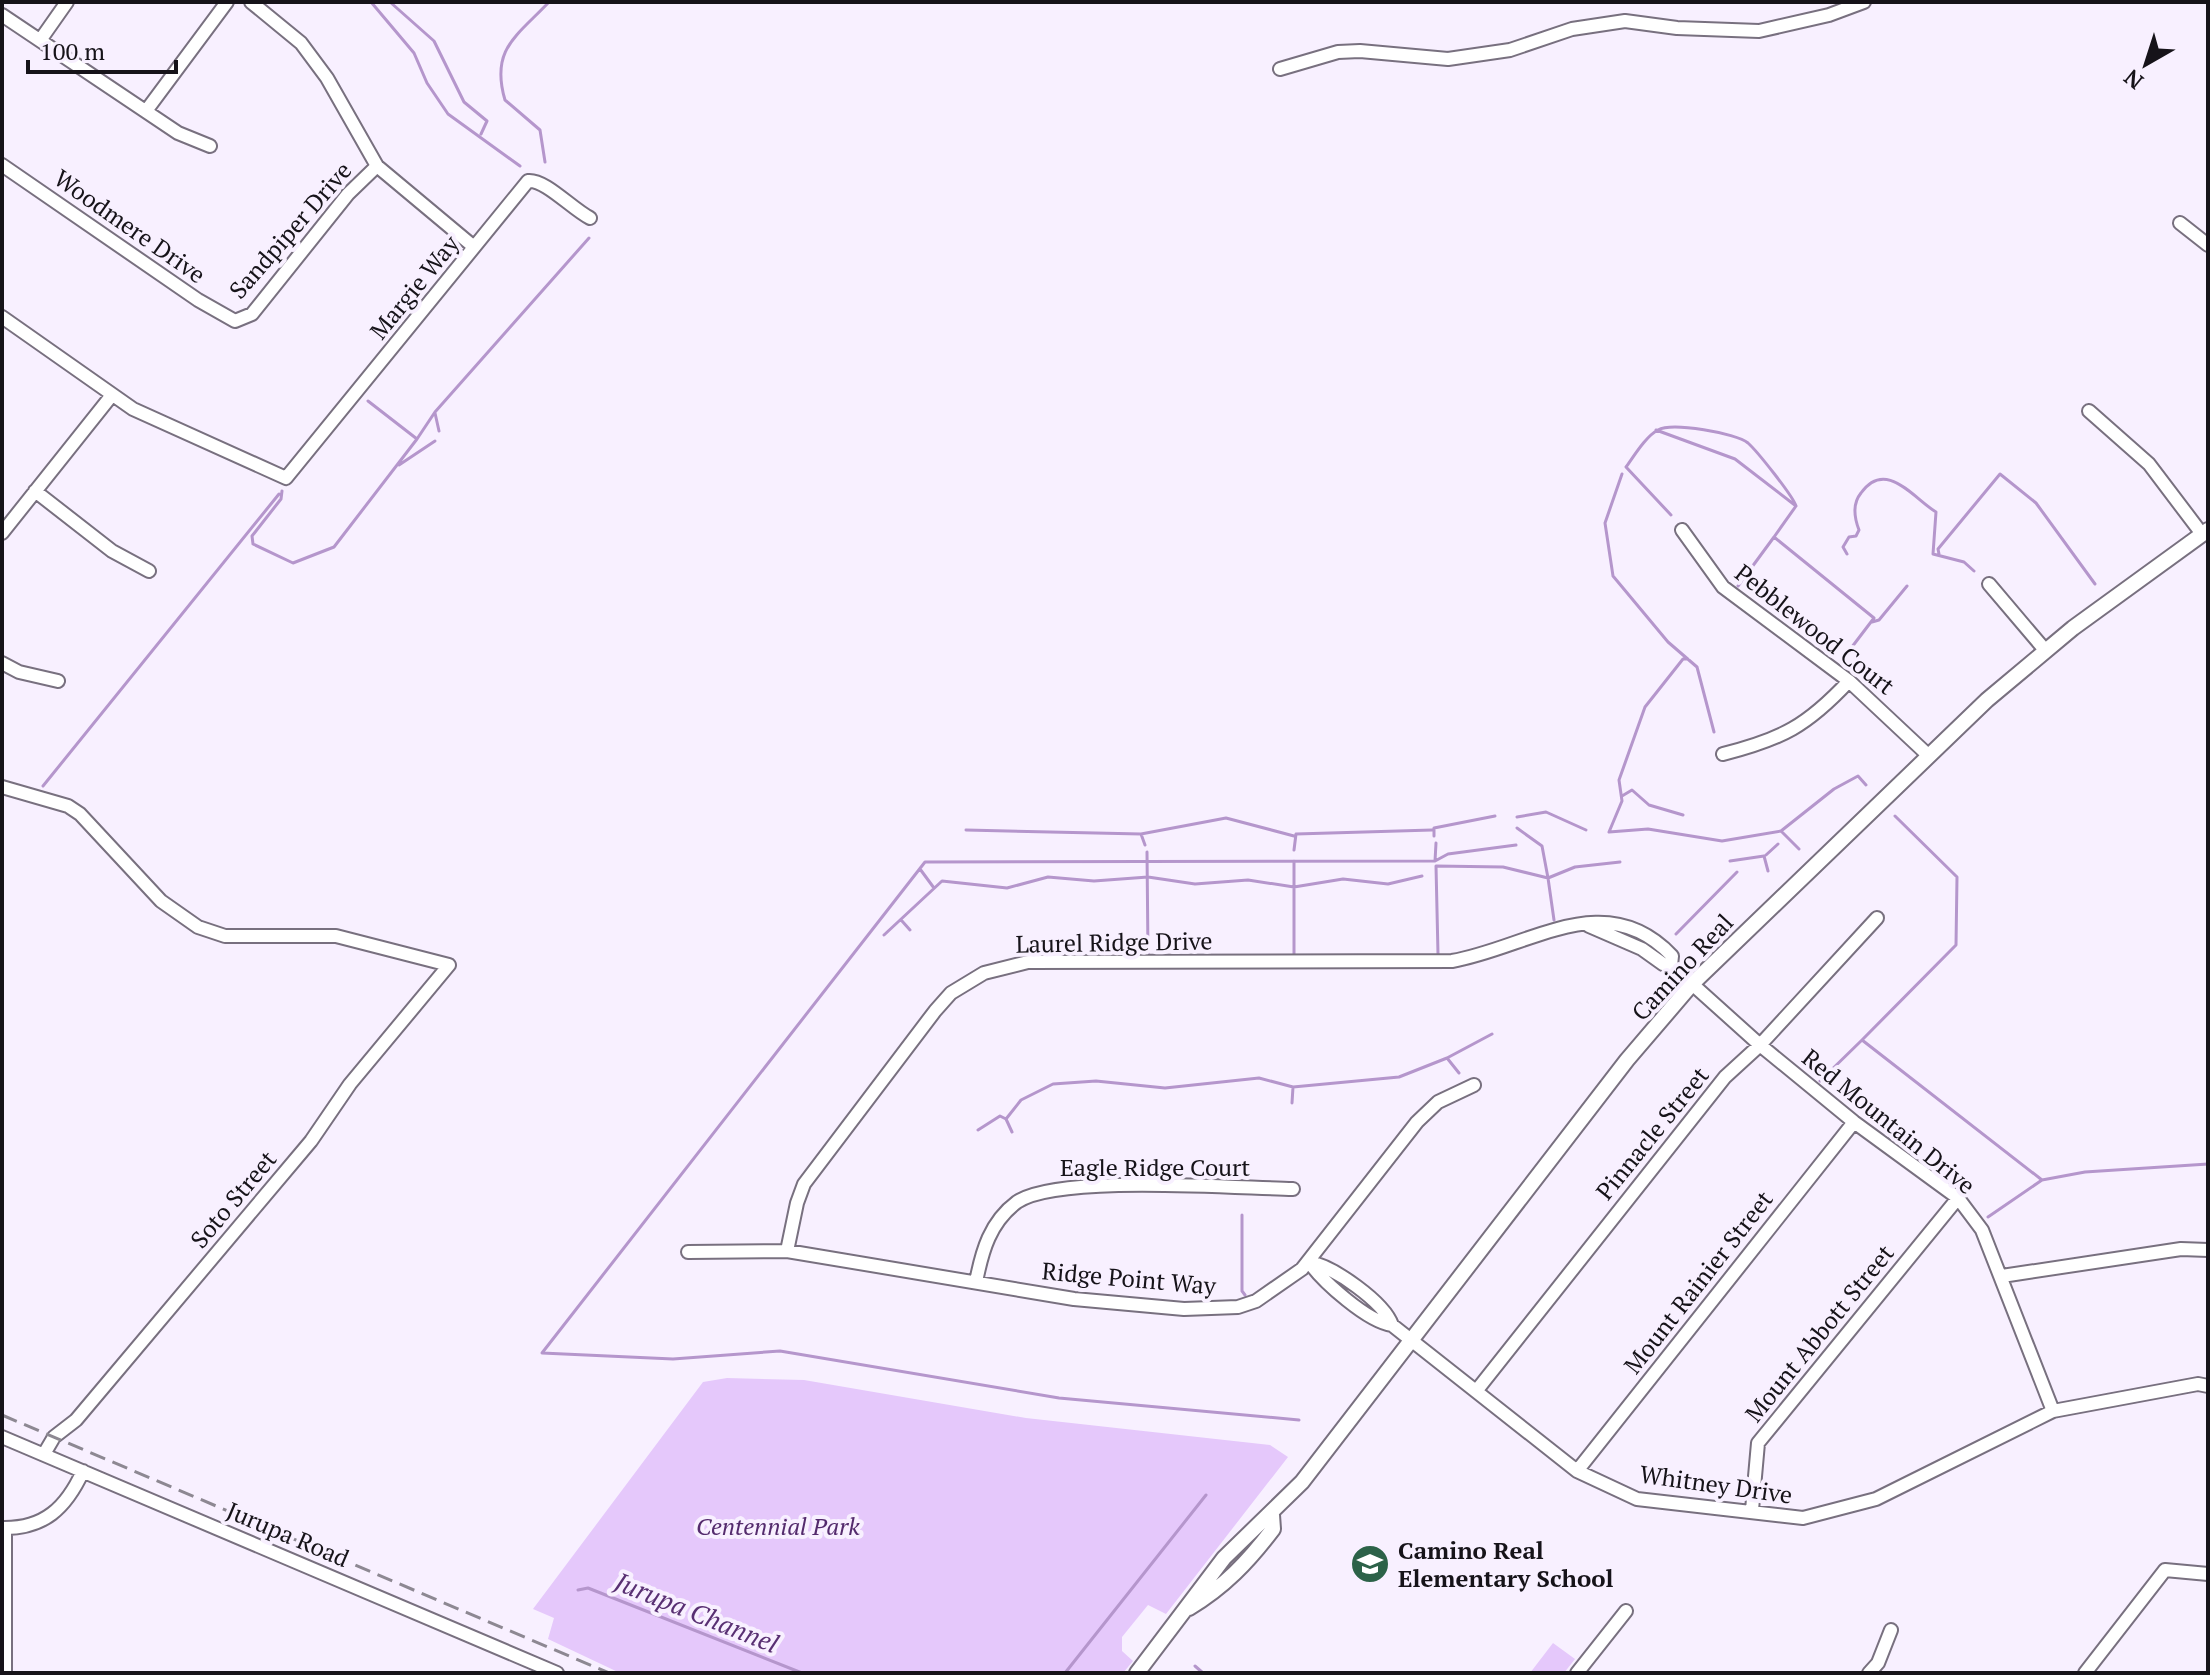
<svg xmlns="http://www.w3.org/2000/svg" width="2210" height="1675" font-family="'PT Serif',serif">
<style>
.green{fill:#e5c8fb}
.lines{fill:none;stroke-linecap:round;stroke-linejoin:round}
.stream{stroke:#b596cc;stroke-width:3}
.minor-casing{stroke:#78707f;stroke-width:16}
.major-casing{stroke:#78707f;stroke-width:18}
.minor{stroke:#fff;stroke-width:12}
.major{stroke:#fff;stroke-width:14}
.rail{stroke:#8d8892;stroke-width:3;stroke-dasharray:16 8;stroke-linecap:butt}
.labels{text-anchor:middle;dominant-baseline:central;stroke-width:8;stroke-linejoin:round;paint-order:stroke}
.street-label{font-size:24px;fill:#161319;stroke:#f8f0ff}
.park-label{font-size:24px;font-style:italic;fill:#542b6d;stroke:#f8f0ff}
.poi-label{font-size:24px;font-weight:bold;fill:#161319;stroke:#f8f0ff;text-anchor:start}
.water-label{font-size:26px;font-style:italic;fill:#593073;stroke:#f8f0ff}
</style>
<rect width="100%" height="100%" fill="#f8f0ff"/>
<!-- green -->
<path class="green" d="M727,1378l77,2 222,38 244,27 18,12 -122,157 -18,-9 -26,32v14l11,10 -10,12h-503l-72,-34 6,-21 -21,-9 170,-227z
M1553,1643l22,16 -11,14h-34z"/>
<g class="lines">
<!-- stream -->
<path class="stream" d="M371,2l43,51 13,30 21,31 72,52
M390,2l44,39 30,61 23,19 -6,13
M545,162l-5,-32 -35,-30c-15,-51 12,-64 44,-98
M435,413l4,18
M1656,430l79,29 61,47 -22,31 100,81 -32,42
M417,439l18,-27 154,-174
M399,465l36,-24
M1622,474l-17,49 8,53 55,66 29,25 17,65
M282,491l-1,8 -29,37 1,8 40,19 41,-16 83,-108 -49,-38
M1671,515l-45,-48c8,-11 20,-31 32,-37 14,-8 78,3 90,13 9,8 45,53 48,63
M1847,554l-4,-7 6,-10 7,-1 3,-6c-5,-13 -7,-26 2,-37 25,-35 53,6 75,19l-3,42 31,8 10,9
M1939,554l-1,-5 62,-75 36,29 59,81
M1738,586l36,-49
M1872,622l7,-2 28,-34
M1688,659h-5l-38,48 -26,73 3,21 -13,31 39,-3 74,12 59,-10 53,-42 24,-13 8,9
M43,786l236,-292
M1622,796l10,-6 17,15 34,10
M1517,817l29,-5 40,18
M966,830l175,4 85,-16 68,18
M1781,831l18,18
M1141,834l4,11
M1434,836v-8l61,-12
M1294,850l2,-16 136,-4
M1147,852l1,102
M1766,855l12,-11
M1294,861v93
M1435,861l13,-7 68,-9
M1730,861l34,-5 4,15
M920,869l14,19
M1554,920l-6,-42 27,-11 45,-5
M902,921l8,9
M1676,934l61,-62
M884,935l58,-54 65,7 41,-11 46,4 54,-4 47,7 53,-4 46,7 49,-8 45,5 34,-8
M1438,954l-2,-88 67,1 45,11 -6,-32 -25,-18
M1862,1040l94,-95 1,-68 -62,-61
M1459,1073l-12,-15 45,-24
M1820,1081l42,-41 180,140
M1292,1103l1,-16
M1006,1119l6,13
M978,1130l22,-14 6,3 15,-19 32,-16 43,-3 69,7 94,-10 34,9 106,-10 48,-19
M1242,1215v76l3,4
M1988,1217l54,-37 43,-8 123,-8
M1299,1420l-240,-22 -279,-47 -107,8 -131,-6 383,-491 510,-1 1,-18
M578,1590l10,-2 214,85
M1195,1666l8,7
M1065,1673l141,-178"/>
<!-- minor casing -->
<g class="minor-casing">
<path id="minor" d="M251,2l50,41 26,35 50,88 97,81
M2,15l176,118 32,13
M41,39l26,-37
M1280,69l58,-17 22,-1 88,8 62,-9 62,-21 53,-8 52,7 82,3 70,-16 35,-13
M146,111l81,-109
M2,165l196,135 37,21 17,-7 96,-120 29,-28
M2180,223l28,22
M2,317l131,92 153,69 242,-297c17,-2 44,28 62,37
M2089,411l60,53 53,70
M35,491l77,60 37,20
M1682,530l41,57 126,94 80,75
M2,533l110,-138
M1989,584l56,66
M2,663l17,9 39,9
M1723,754c59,-15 84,-28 126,-73
M2,787l66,19 12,8 81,87 37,26 27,9h111l113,29 -99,119 -39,57 -235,279 -22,17 -10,17
M1589,926l53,23 21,15 8,1 89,80 94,77 104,76 24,32 71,181
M787,1251l10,-48 7,-19 131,-173 16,-18 33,-20 44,-11 424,-1c76,-13 153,-76 220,-5l-1,9
M688,1252l99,-1 287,48 110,10 54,-2 18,-6 46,-32 115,-147 21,-20 36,-17
M1309,1262c14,20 59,60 83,63l185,146 60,28 166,19 73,-19 177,-88 145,-27 10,2
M1309,1262c24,4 75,40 83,63
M2002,1276l179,-27 27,1
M976,1282c6,-31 14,-60 41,-80 41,-28 218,-14 276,-13
M1477,1390l248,-313 35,-32 117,-127
M2,1437l555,236
M1577,1471l277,-349
M1752,1510l6,-67 200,-245
M2,1528c42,1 64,-20 81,-57
M5,1673v-145
M1577,1673l49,-62
M1869,1673l9,-10 13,-33
M2085,1673l80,-103 43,4"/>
</g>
<!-- major casing -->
<g class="major-casing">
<path id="major" d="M1189,1608c35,-21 59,-46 84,-79l-1,-14
M1137,1673l87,-115 78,-76 325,-422 65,-76 295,-284 86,-72 135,-98"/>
</g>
<!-- minor -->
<use href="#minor" class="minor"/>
<!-- major -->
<use href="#major" class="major"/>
<!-- rail -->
<path class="rail" d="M2,1415l607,258"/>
</g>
<!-- icons -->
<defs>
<g id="school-disc" transform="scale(2)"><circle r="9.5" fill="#2c6248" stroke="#f8f0ff"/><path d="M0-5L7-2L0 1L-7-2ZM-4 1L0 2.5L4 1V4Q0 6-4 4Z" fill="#fff"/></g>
</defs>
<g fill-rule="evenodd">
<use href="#school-disc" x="1370" y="1564"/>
</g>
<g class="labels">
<!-- street labels -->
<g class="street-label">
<text transform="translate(130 226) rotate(35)">Woodmere Drive</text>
<text transform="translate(290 230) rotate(-49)">Sandpiper Drive</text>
<text transform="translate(414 287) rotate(-51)">Margie Way</text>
<text transform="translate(1815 629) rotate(38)">Pebblewood Court</text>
<text transform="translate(1114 942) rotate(-1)">Laurel Ridge Drive</text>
<text transform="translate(1682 967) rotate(-47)">Camino Real</text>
<text transform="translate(1889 1121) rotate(39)">Red Mountain Drive</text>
<text transform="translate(1652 1133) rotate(-51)">Pinnacle Street</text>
<text x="1155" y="1167">Eagle Ridge Court</text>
<text transform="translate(233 1199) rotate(-50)">Soto Street</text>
<text transform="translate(1129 1278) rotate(5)">Ridge Point Way</text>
<text transform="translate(1698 1282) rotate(-52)">Mount Rainier Street</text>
<text transform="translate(1819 1333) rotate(-51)">Mount Abbott Street</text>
<text transform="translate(1716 1484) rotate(8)">Whitney Drive</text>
<text transform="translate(288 1534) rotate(23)">Jurupa Road</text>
</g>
<!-- park labels -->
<g class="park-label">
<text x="778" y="1526">Centennial Park</text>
</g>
<!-- poi labels -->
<g class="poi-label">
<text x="1398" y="1550">Camino Real<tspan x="1398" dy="28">Elementary School</tspan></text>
</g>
<!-- water labels -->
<g class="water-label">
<text transform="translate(697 1612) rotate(22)">Jurupa Channel</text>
</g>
</g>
<!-- border -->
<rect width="2210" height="1675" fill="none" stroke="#161319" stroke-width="8"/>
<!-- north arrow -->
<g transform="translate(2146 64) rotate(219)" stroke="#f8f0ff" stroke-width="6" paint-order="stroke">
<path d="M0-6L14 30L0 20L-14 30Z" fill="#161319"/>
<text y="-12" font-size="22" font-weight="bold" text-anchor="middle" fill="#161319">N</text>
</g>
<!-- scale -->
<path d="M28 60v12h148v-12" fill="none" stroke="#161319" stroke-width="4"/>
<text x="40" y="60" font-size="24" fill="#161319" stroke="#f8f0ff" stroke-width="6" paint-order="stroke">100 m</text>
</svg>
